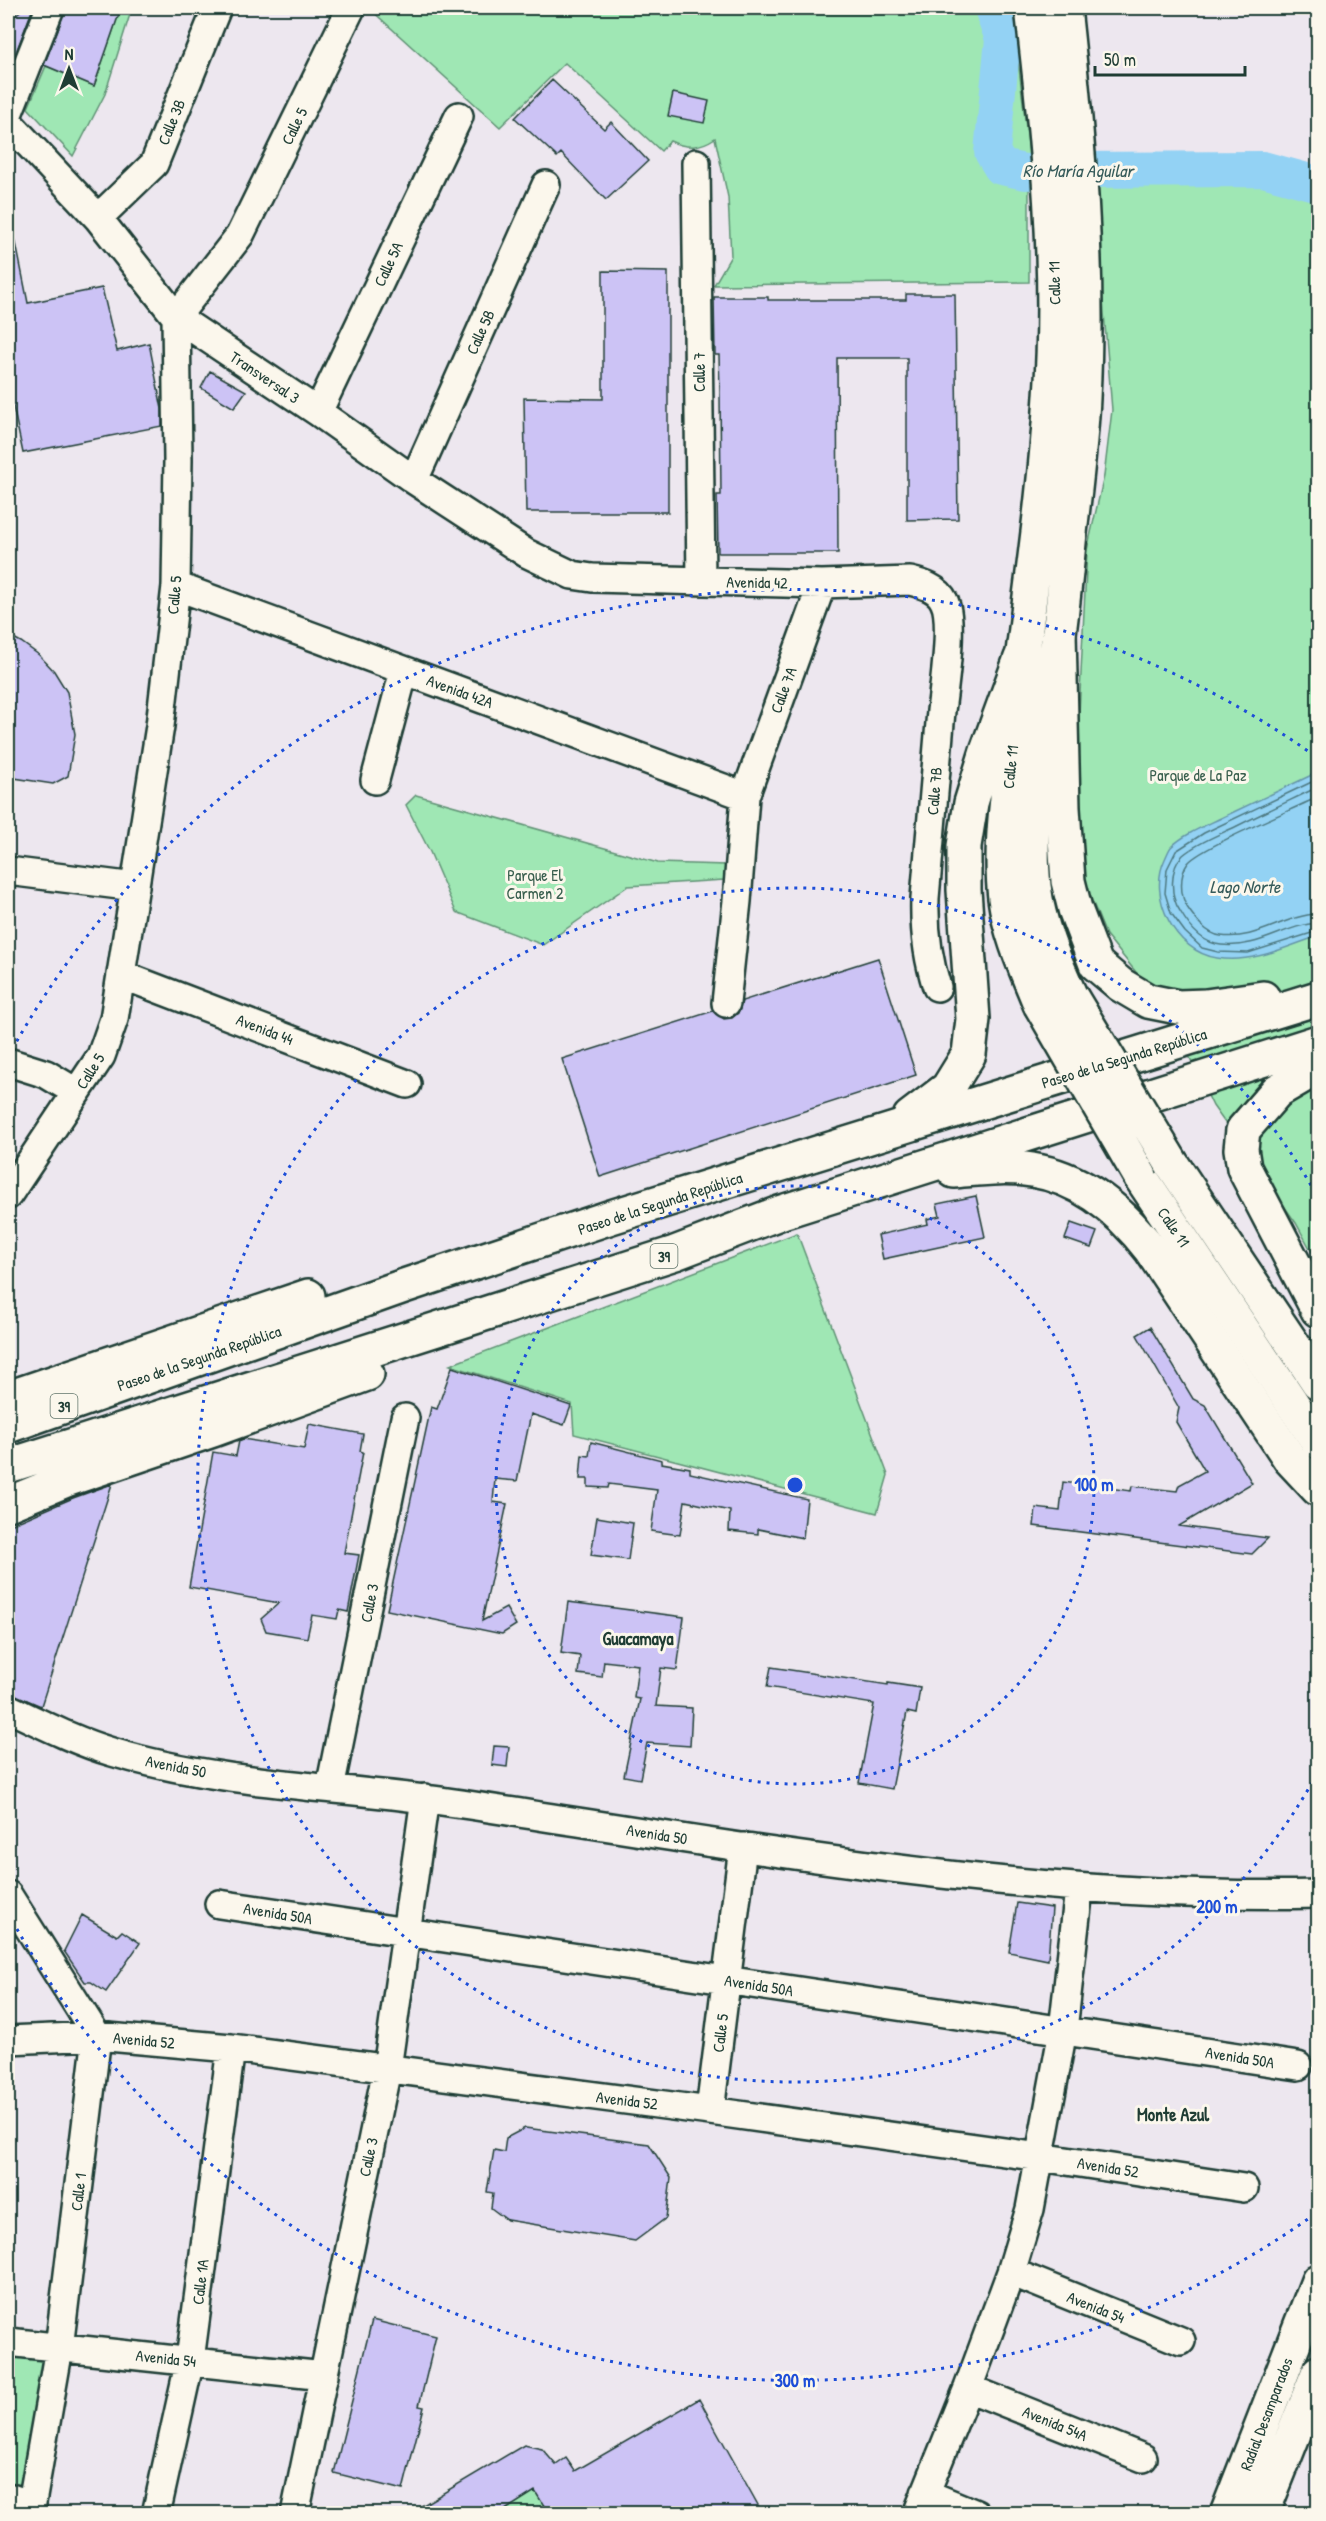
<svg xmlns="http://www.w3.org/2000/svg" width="1326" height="2521" font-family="'Patrick Hand',sans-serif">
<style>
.green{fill:#9fe7b4;stroke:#5f9274;stroke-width:1.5}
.water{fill:#93d2f4;stroke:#6596a7;stroke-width:1.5}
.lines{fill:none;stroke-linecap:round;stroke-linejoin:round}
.shore{stroke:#4d7981;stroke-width:1.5}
.river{stroke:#93d2f4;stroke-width:36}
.building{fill:#ccc3f5;stroke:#1f3d34;stroke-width:1.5}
.minor-casing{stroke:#1f3d34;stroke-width:32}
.major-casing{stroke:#1f3d34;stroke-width:38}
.highway-casing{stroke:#1f3d34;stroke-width:38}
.minor{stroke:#fbf7ec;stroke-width:27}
.major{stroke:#fbf7ec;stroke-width:33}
.highway{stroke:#fbf7ec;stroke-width:33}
.major-bridge-casing{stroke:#1f3d34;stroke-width:38;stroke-linecap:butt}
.major-bridge{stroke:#fbf7ec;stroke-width:33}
.ring{fill:none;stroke:#1d4ed8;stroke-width:3;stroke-dasharray:3 6}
.labels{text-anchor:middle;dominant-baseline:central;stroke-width:6;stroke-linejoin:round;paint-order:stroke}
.shield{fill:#fbf7ec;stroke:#61756b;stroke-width:1.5}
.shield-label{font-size:15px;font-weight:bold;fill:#1f3d34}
.street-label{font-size:16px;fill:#1f3d34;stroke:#fbf7ec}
.park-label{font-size:16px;fill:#395f4e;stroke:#fbf7ec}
.water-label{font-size:18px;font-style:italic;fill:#365b5a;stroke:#fbf7ec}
.neighbourhood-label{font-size:18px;font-weight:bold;fill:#1f3d34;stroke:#fbf7ec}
.centre{fill:#1d4ed8;stroke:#fbf7ec;stroke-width:3}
.ring-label{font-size:18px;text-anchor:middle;font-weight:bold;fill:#1d4ed8;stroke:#fbf7ec;stroke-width:6;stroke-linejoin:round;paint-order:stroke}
</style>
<rect width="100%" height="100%" fill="#ede7ef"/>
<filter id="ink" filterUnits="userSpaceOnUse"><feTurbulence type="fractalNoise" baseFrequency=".0167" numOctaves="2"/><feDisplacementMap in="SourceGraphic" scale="12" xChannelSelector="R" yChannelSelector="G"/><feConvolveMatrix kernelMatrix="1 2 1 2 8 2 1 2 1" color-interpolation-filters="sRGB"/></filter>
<g filter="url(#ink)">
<!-- green -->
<path class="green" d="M121,8h11l-27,86 -32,62 -45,-48 18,-42 48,20z
M369,8h643l17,145v129l-315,3 17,-29 -3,-59 -13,-59c-15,10 -28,11 -45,3l-9,10 -96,-88 -65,64z
M1096,184l166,2 56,13v1064l-22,-40 -83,-117 -45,-94 -62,-77 -31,-76 3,-125 9,-184 17,-74 8,-66 -11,-134z
M416,795l242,68 68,2 -2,15 -96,6 -85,59 -87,-33 -26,-60 -24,-47z
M797,1233l91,242 -11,38 -303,-79 -2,-30 -122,-39z
M8,2352l45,5 -28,138 -17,-7z
M535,2491l14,22 -50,1z"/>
<!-- water -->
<path class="water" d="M1318,772v164c-32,11 -66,28 -101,22 -42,-6 -70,-62 -52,-99 2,-4 4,-10 6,-12 13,-13 36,-22 52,-30 32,-15 64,-30 95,-45z"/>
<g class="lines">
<!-- shore -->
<path class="shore" d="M1318,779l-114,54 -28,18 -9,18 -2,24 6,20 14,19 17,16 16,4 30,1 70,-22
M1318,787c-27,13 -55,26 -83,40 -17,8 -38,16 -52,28 -14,13 -13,42 -3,56 9,16 22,32 41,34 39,4 63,-20 97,-22
M1318,797c-24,12 -117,50 -130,66 -9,12 -8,32 -1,44 8,12 19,27 34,29 36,5 63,-21 97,-22"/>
<!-- river -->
<path class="river" d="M992,8l11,31 -11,113 9,15 24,5 43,-2 195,-1 55,15"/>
</g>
<!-- building -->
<path class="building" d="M24,8h9l-25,65v-52z
M66,8h55l-27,78 -50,-21z
M552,80l52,49 7,-7 37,39 -42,39 -45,-47 -4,4 -42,-39z
M673,93l36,8 -5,22 -36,-7z
M8,238h7l13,65 74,-15 15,63 32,-8 13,66v17l-139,27 -15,-70z
M603,271l65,1v240h-142l-2,-114 79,1z
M906,294h49l3,225 -51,1v-162h-70l1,195h-120l-1,-58h4l-1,-103 -1,-37h-4l-1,-58h54v3h138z
M210,371l36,20 -12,17 -33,-20z
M8,635l13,7 18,13 15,16 13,21 8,42 -7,42 -15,8 -45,-7z
M878,958l38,117 -316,102 -38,-118 151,-48 11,8 8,-1 7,-6 3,-11z
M976,1196l9,41 -102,22 -5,-24 50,-11 -1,-5 13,-3 -3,-12z
M1071,1223l26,9 -6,16 -26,-9z
M1150,1327l43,72 12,6 47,78 -73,43 89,12 -16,16 -218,-28 2,-18 24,3 3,-29 68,9 1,-5 45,5 2,-6 26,-14 -29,-49 3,-14 -42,-73z
M452,1367l119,39 -7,19 -33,-11 -14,67 -22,-2 -2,23 14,2 -25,117 24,-13 10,17 -14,9 -115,-24 44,-203 6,2z
M309,1424l54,10 -3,17 3,1 -19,101 15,2 -11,57 -9,-2 -2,9 -25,-4 -5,23 -41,-7 -5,-12 18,-16 -90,-16 24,-135 23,4 3,-15 4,-2 61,10z
M591,1442l71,18v3l28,5v5l117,26 -4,39 -45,-9v5l-29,-3 1,-20 -45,-10 -5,34 -29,-4 6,-41 -48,-6 -1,4 -20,-1v-8h-8l2,-24 7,1z
M112,1484l-71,222 -33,-14v-166l65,-28z
M597,1517l36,6 -5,37 -37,-5z
M568,1602l116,15 -7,53 -16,-2 -5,38 36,2 -2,38 -43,-3 -7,36 -16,-3 16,-77 -6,-1 4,-33 -34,-4 -2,16 -24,-3 2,-18 -19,-3z
M771,1667l117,18v-2l32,5 -4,26 -9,-2 -15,77 -33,-6 15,-79 -107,-17z
M494,1746l15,1 -2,20 -15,-2z
M1017,1903l35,5 -4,52 -39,-8z
M82,1915l35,21 5,-5 18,12 -34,49 -15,-10h-6l-21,-31z
M525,2128l124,16 22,34 -5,40 -31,23 -128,-21 -16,-12 2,-15 -6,-1 7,-42 10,2 2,-14z
M372,2320l64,16 -17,70 5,1 -21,83 -69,-17z
M699,2399l64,115h-214l-14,-23 -36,23h-91l116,-69 18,4 14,16 10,-7 9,13z"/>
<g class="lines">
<!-- minor casing -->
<g class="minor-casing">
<path id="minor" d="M8,114l42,-106
M8,122l90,96 78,99 142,95 96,68 112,73 46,22 20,3 230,6 88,-3c13,3 28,7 34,20 10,19 0,86 -3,110 -5,62 -11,125 -16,187 -1,32 2,59 12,89
M696,163l5,418
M98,218l56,-54 63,-156
M318,412l141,-296
M414,480l132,-295
M176,586l569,210
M375,780l29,-109
M8,871l127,16
M122,975l285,109
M726,1003l11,-102 8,-105 77,-212
M8,1062l38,12 30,18
M8,1195l93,-139 13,-37 46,-293 16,-140 2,-126 -2,-143 64,-82 111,-227
M8,1708c34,16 67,33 104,44 113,34 234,34 350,52 284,43 569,97 856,90
M330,1788l75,-370
M8,1895l89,141 -38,312 -29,166
M219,1904l1079,162
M8,2040l89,-4 134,12 479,63 330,46 204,31
M710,2111l33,-264
M1011,2272l170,69
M8,2342l316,34
M968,2388l175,70
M925,2493l51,21
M8,2497l24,8
M156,2514l34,-154 41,-312
M295,2514l92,-445 38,-271
M917,2514l51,-126 43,-116 19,-63 33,-179 16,-141"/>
</g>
<!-- major casing -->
<g class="major-casing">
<path id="major" d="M1032,8c15,128 28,258 19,388 -7,115 -27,231 -38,346 -5,52 -14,105 -8,156 5,37 21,71 35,106
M1064,8c14,129 26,259 19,390 -2,45 -8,90 -13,135 -4,38 -7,76 -13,114 -12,74 -31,165 -23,239 5,39 20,74 36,109
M1172,1164l146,218
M1140,1176l178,266
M1227,2514l91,-233
M1262,2514l56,-141"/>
</g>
<!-- highway casing -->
<g class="highway-casing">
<path id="highway" d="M1059,632l4,176 5,73 7,28 21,55 25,21 27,16 30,6 28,-1 57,-8
M1318,1067l-41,24 -34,39 -2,19 3,19 74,142
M910,1117l38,-29 21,-34 4,-35 -9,-129v-44l7,-43 16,-52 34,-93
M954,1171c25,-2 53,-6 78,-1 51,8 89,41 119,80l139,209 28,30
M8,1398l300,-102
M8,1426l396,-140 207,-69 707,-219
M8,1466l667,-213 107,-41 536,-170
M8,1504l58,-24 147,-50 154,-56"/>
</g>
<!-- minor -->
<use href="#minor" class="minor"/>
<!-- major -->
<use href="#major" class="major"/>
<!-- highway -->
<use href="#highway" class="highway"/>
<!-- major-bridge casing -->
<g class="major-bridge-casing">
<path id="major-bridge" d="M1070,995l102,169
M1040,1004l100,172"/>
</g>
<!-- major-bridge -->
<use href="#major-bridge" class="major-bridge"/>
</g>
</g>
<!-- distance rings -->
<g class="ring">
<circle cx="795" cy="1485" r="299"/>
<path d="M1317 1774A597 597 0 1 1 1317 1196"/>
<path d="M1315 2214A896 896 0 0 1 8 1913M8 1057A896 896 0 0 1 1315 756"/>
</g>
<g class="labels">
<!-- shield labels -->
<g class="shield">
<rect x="650.5" y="1244" width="27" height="24" rx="4.5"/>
<rect x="50.5" y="1394" width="27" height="24" rx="4.5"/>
</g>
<g class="shield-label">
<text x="664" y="1256">39</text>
<text x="64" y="1406">39</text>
</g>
<!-- street labels -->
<g class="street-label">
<text transform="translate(171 122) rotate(-68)">Calle 3B</text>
<text transform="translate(294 126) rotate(-64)">Calle 5</text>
<text transform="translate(388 264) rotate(-65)">Calle 5A</text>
<text transform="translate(1054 283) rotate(-91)">Calle 11</text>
<text transform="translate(480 332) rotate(-66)">Calle 5B</text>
<text transform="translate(699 372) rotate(-90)">Calle 7</text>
<text transform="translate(265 377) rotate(34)">Transversal 3</text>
<text transform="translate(757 582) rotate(1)">Avenida 42</text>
<text transform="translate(174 595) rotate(-85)">Calle 5</text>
<text transform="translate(783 690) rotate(-70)">Calle 7A</text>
<text transform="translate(460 691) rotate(20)">Avenida 42A</text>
<text transform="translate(1010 767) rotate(-84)">Calle 11</text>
<text transform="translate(934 791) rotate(-85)">Calle 7B</text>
<text transform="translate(265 1029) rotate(21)">Avenida 44</text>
<text transform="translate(1124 1058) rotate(-17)">Paseo de la Segunda República</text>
<text transform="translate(90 1071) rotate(-58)">Calle 5</text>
<text transform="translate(660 1203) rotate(-18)">Paseo de la Segunda República</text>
<text transform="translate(1174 1227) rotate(56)">Calle 11</text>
<text transform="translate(199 1358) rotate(-19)">Paseo de la Segunda República</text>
<text transform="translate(369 1603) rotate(-79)">Calle 3</text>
<text transform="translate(176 1766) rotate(11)">Avenida 50</text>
<text transform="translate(657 1834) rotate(9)">Avenida 50</text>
<text transform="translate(278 1913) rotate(9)">Avenida 50A</text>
<text transform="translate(759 1985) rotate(9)">Avenida 50A</text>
<text transform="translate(720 2033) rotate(-83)">Calle 5</text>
<text transform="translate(144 2040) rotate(5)">Avenida 52</text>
<text transform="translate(1240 2057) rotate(9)">Avenida 50A</text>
<text transform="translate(627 2100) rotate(7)">Avenida 52</text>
<text transform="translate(368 2157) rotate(-78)">Calle 3</text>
<text transform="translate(1108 2167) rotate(9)">Avenida 52</text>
<text transform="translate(78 2192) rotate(-83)">Calle 1</text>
<text transform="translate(200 2282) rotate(-83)">Calle 1A</text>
<text transform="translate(1096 2307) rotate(22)">Avenida 54</text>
<text transform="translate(166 2358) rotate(6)">Avenida 54</text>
<text transform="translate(1266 2414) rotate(-69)">Radial Desamparados</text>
<text transform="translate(1055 2423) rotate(22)">Avenida 54A</text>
</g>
<!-- park labels -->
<g class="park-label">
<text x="1198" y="775">Parque de La Paz</text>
<text x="535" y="875">Parque El<tspan x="535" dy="18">Carmen 2</tspan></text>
</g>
<!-- water labels -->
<g class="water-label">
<text x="1078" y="170">Río María Aguilar</text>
<text x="1245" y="886">Lago Norte</text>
</g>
<!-- neighbourhood labels -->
<g class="neighbourhood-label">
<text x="638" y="1638">Guacamaya</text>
<text x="1173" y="2114">Monte Azul</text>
</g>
</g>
<circle cx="795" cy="1485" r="9" class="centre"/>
<g class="ring-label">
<text x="1094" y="1491">100 m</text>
<text x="1217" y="1913">200 m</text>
<text x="795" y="2387">300 m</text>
</g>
<!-- margin -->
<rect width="1326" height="2521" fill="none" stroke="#fbf7ec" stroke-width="30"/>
<rect x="15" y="15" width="1296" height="2491" fill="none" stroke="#1f3d34" stroke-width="2" filter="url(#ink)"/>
<!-- north arrow -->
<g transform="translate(69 69)" stroke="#fbf7ec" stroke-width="4.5" paint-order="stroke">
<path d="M0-4.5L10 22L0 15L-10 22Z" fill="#1f3d34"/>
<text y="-9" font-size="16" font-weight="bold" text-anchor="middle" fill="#1f3d34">N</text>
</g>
<!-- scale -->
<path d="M1095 66v9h150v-9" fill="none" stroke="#1f3d34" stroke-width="3"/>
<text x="1104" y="66" font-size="18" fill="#1f3d34" stroke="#fbf7ec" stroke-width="4.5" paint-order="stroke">50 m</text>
</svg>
